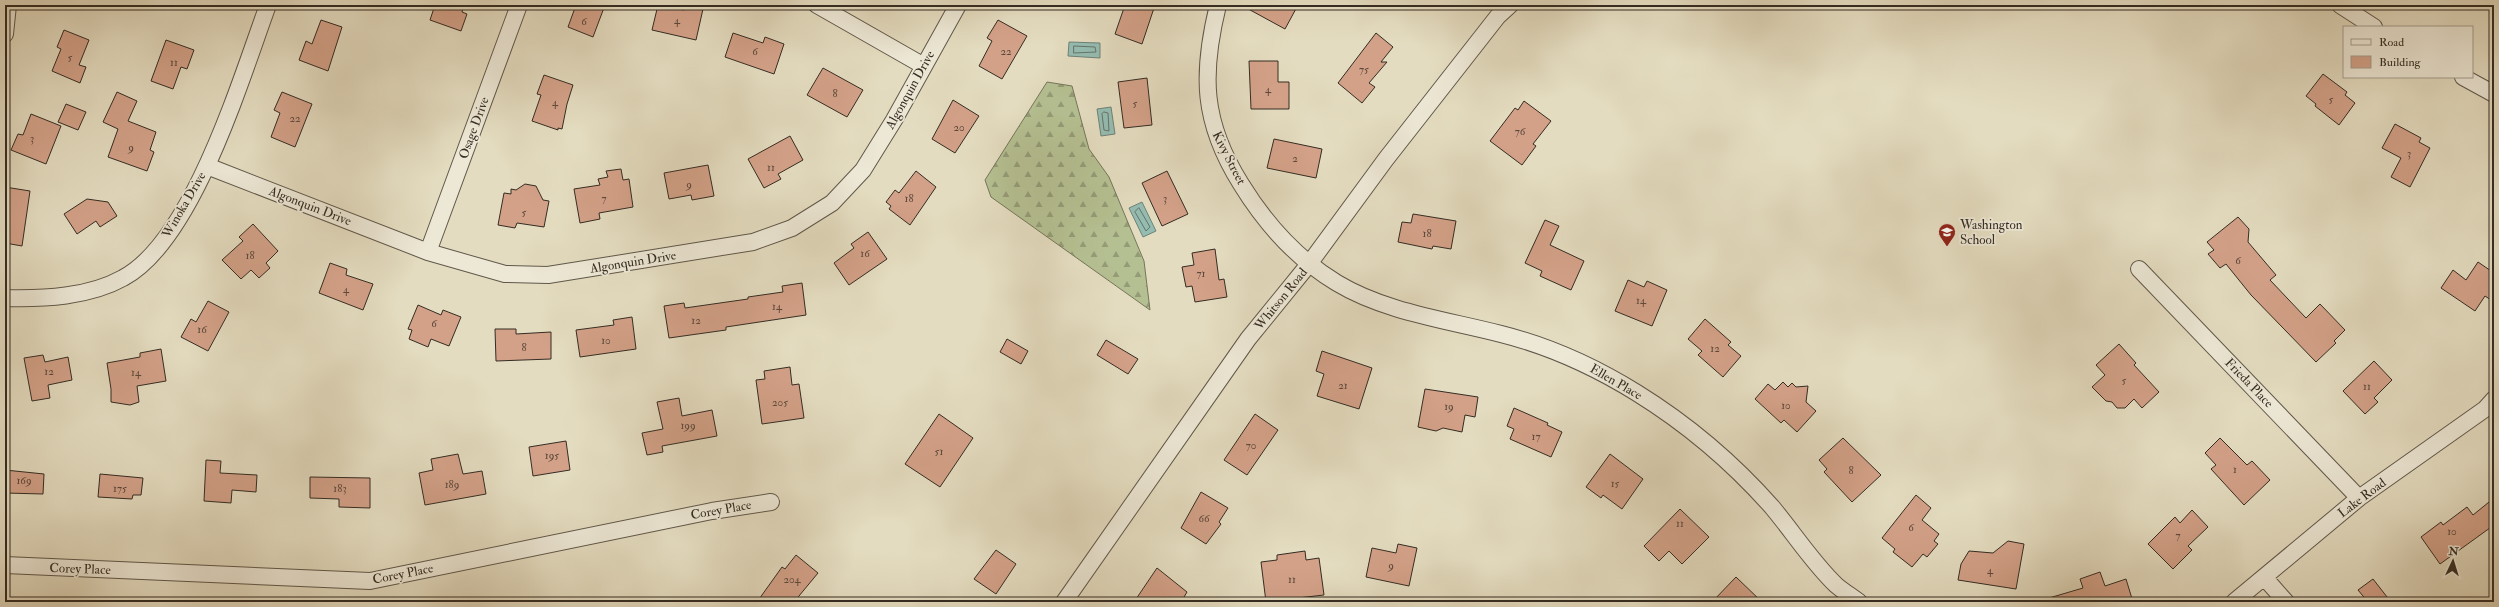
<svg xmlns="http://www.w3.org/2000/svg" width="2499" height="607" font-family="'IM FELL Double Pica',serif">
<style>
.forest{fill:url(#forest-firs);stroke:#74765a}
.water{fill:#95bcb1;stroke:#6e8278}
.lines{fill:none;stroke-linecap:round;stroke-linejoin:round}
.shore{stroke:#64746a;stroke-width:1}
.building{fill:#d3a188;stroke:#342c23}
.street-casing{stroke:#60584a;stroke-width:18}
.street{stroke:#ede8d6;stroke-width:16}
.labels{text-anchor:middle;dominant-baseline:central;stroke-width:3.5;stroke-linejoin:round;paint-order:stroke}
.number-label{font-size:11px;fill:#5c493c}
.street-label{font-size:13px;fill:#342c23;stroke:#ede8d6}
.poi-label{font-size:13px;fill:#342c23;stroke:#ede8d6;text-anchor:start}
</style>
<defs>
<pattern id="forest-firs" width="22" height="20" patternUnits="userSpaceOnUse"><rect width="22" height="20" fill="#b5c092"/><path d="M5 1l3.5 6h-7zM16 11l3.5 6h-7z" fill="#949c77"/></pattern>
</defs>
<rect width="100%" height="100%" fill="#e4dcc0"/>
<filter id="stains"><feTurbulence type="fractalNoise" baseFrequency=".005" numOctaves="4"/><feColorMatrix values="0 0 0 0 .2 0 0 0 0 .09 0 0 0 0 .02 0 0 0 .5 -.17"/></filter>
<radialGradient id="worn" r=".72"><stop offset=".6" stop-color="#630" stop-opacity="0"/><stop offset="1" stop-color="#630" stop-opacity=".3"/></radialGradient>
<!-- forest -->
<path class="forest" d="M1047,82l25,4 17,63 20,28 35,84 6,49 -159,-113 -6,-17z"/>
<!-- water -->
<path class="water" d="M1069,42l31,1v15l-32,-2z
M1111,107l4,27 -14,2 -4,-27z
M1142,202l14,29 -13,6 -14,-29z"/>
<g class="lines">
<!-- shore -->
<path class="shore" d="M1074,46l21,1 1,5 -22,1z
M1104,112l4,1 1,18 -5,-1 -2,-16z
M1139,208l11,19 -4,4 -11,-19z"/>
</g>
<!-- building -->
<path class="building" d="M435,5h29l-2,7 5,2 -6,17 -31,-11z
M576,5h29l-12,32 -25,-10z
M658,5l26,5 1,-5 18,4 -7,31 -44,-10z
M1125,5h30l-13,39 -27,-10z
M1241,5h57l-13,24z
M321,20l21,7 -14,44 -29,-11 7,-19 6,3z
M998,20l29,16 -25,43 -23,-13 13,-25 -5,-3z
M64,30l25,10 -10,25 7,2 -6,16 -28,-12 9,-22 -4,-2z
M733,33l30,10 2,-6 19,7 -10,30 -49,-17z
M1376,33l17,14 -12,15h6l-18,21 6,4 -13,16 -24,-20z
M166,40l28,10 -7,19 -6,-2 -8,22 -22,-8z
M1249,61h29v21h11v27h-38z
M823,68l40,22 -16,27 -40,-22z
M2323,74l24,18 -2,3 10,8 -16,22 -24,-19 1,-2 -10,-8z
M544,75l29,10 -6,19 -5,25 -4,-1v2l-26,-9 9,-26 -4,-1z
M1147,78l5,47 -28,3 -6,-46z
M117,92l20,9 -9,20 28,11 -6,18 4,2 -7,19 -39,-14 10,-28 -15,-7z
M282,92l30,12 -17,43 -24,-10 9,-24 -6,-3z
M953,100l26,16 -24,37 -23,-14z
M1524,101l27,20 -18,23 3,2 -14,19 -32,-24 25,-33 3,2z
M66,104l20,8 -8,18 -20,-8z
M31,114l30,12 -15,38 -35,-14 7,-16 5,1z
M2395,124l26,14 -2,4 11,6 -20,39 -19,-10 10,-19 -19,-10z
M790,136l13,24 -25,14 3,5 -17,9 -16,-29z
M1274,139l48,10 -6,29 -49,-10z
M708,165l6,31 -22,4 -1,-5 -22,4 -5,-26z
M621,169l2,11 6,-1 4,28 -34,6 1,6 -20,4 -6,-34 26,-4 -2,-6 10,-2 -2,-6z
M916,171l20,16 -26,38 -21,-16 2,-3 -5,-4 9,-12 4,3z
M1167,171l21,43 -26,12 -20,-43z
M525,184l11,2 7,14 6,1 -5,26 -27,-4 -2,5 -17,-3 6,-32 7,1v-5l5,1z
M5,187l25,4 -8,55 -17,-3z
M87,199l21,3 9,14 -17,11 -4,-6 -19,13 -13,-20z
M1413,214l43,7 -5,28 -18,-3 -1,3 -34,-7 4,-20 9,1z
M2238,217l11,12 -1,13 28,33 -6,5 36,38 14,-14 25,26 -11,11 2,2 -20,19 -65,-67 -25,-31 -6,4 -12,-14 6,-4 -7,-8z
M1545,220l14,6 -9,19 34,16 -13,29 -31,-14 2,-5 -17,-8z
M253,224l25,27 -12,12 4,5 -11,10 -8,-8 -10,9 -19,-19 21,-19 -4,-4z
M868,232l19,27 -38,26 -15,-22 20,-15 -3,-4z
M1215,249l4,31 5,-1 3,18 -32,5 -3,-16 -6,1 -4,-20 12,-2 -2,-12z
M2478,262l16,11v29l-9,-6 -10,15 -34,-23 12,-18 13,10z
M330,263l17,6 -1,6 27,9 -10,26 -44,-17z
M1628,280l16,7 3,-6 20,9 -15,36 -37,-15z
M802,283l4,32 -80,12v3l-57,8 -5,-32 20,-3 1,5 63,-9v-2l35,-5 -1,-6z
M208,301l21,11 -21,39 -27,-14 10,-18 5,3z
M418,305l23,10 2,-5 18,7 -12,29 -18,-7 -3,8 -19,-8 3,-9 -4,-1z
M632,317l4,32 -56,8 -4,-27 38,-5 -1,-5z
M1705,319l26,23 -3,3 13,11 -18,21 -25,-22 4,-4 -14,-12z
M495,329h21v5l35,-2v27l-55,2z
M1007,339l21,12 -7,13 -21,-12z
M1106,340l32,19 -10,15 -31,-19z
M2119,344l17,19 -2,2 25,27 -17,16 -8,-9 -9,9h-8l-5,-6 -6,-1 -14,-14 13,-12 -9,-10z
M161,349l5,32 -29,5 2,16 -9,3 -19,-3v-13l-4,-26 33,-6v-4z
M1322,351l50,17 -13,41 -42,-13 7,-22 -8,-3z
M43,355l2,7 23,-5 4,23 -24,5 2,13 -18,3 -8,-43z
M2374,361l18,19 -18,18 4,4 -13,12 -22,-23z
M790,367l2,18 7,-1 5,34 -42,6 -6,-44 9,-1 -1,-8z
M1783,382l5,5 4,-4 4,4 12,-1 -2,16 10,9 -19,21 -13,-12 -3,3 -26,-24 13,-15 7,6z
M1425,389l53,8 -3,20 -10,-2 -3,17 -19,-4 -7,3 -18,-4z
M679,398l3,18 30,-6 5,26 -55,10 1,6 -16,3 -5,-22 21,-4 -6,-27z
M1514,408l34,15 -1,2 15,7 -11,25 -41,-18 4,-10 -7,-3z
M939,414l34,24 -33,49 -35,-23z
M1255,414l23,16 -31,45 -23,-15z
M1843,438l38,37 -29,27 -28,-30 3,-3 -8,-9z
M2220,438l27,27 5,-4 18,19 -26,25 -33,-36 5,-4 -11,-12z
M566,441l4,29 -37,6 -4,-29z
M458,454l5,20 19,-3 4,23 -61,11 -6,-32 14,-3 -2,-11z
M1610,454l33,25 -21,30 -19,-14 -2,3 -15,-11z
M206,460l15,1 -1,12 37,2 -1,17 -24,-2 -1,13 -27,-2z
M5,470l39,4 -1,20 -38,-1z
M100,474l43,4 -2,17h-8l-1,4 -34,-2z
M310,477l60,1v30l-31,-1v-8l-29,-1z
M1201,492l27,16 -9,14 2,2 -15,20 -25,-16z
M1916,495l15,13 -9,12 17,14 -5,7 4,3 -11,13 -4,-3 -11,13 -19,-15 2,-3 -13,-11z
M2494,498v27l-54,39 -19,-27 20,-15 2,3 24,-18 6,8z
M1680,509l29,28 -27,27 -13,-13 -10,10 -15,-15z
M2192,510l16,17 -20,19 4,4 -19,19 -25,-25 27,-27 5,6z
M2008,541l16,3 -8,45 -58,-9 3,-16 8,-13 24,2z
M1398,544l19,4 -8,38 -43,-9 6,-29 24,5z
M996,550l20,14 -20,30 -22,-15z
M1305,551l1,9 13,-2 5,37 -26,3v4h-32l-5,-40 16,-2v-5z
M796,555l22,18 -24,29h-37l25,-35 3,2z
M1157,568l30,24 -6,10h-47z
M2100,572l5,14 21,-7 7,23h-83l-1,-4 34,-10 -3,-9z
M1736,577l26,25h-50z
M2373,579l18,23h-23l-10,-12z"/>
<g class="lines">
<!-- street casing -->
<g class="street-casing">
<path id="street" d="M817,5l107,61
M1218,5c-17,69 -16,117 23,179 24,39 56,75 96,99 48,29 110,37 164,51 48,12 94,33 136,59 50,31 96,70 135,114 21,25 40,55 64,78 7,6 15,11 23,17
M2340,5l34,22
M5,34l3,-29
M2463,77l31,17
M207,166l221,86 77,22 43,1 205,-33 39,-14 40,-25 31,-33 31,-50 64,-115
M428,252l91,-247
M2139,269l220,229
M5,298c39,1 84,-1 118,-20 70,-37 118,-200 145,-273
M5,565l365,16 342,-70 59,-9
M2264,577l22,25
M1064,602l184,-263 61,-75 77,-105 112,-143 12,-11
M2234,602l125,-104 126,-89 9,-10"/>
</g>
<!-- street -->
<use href="#street" class="street"/>
</g>
<!-- icons -->
<defs>
<g id="school-pin" transform="scale(0.9)"><path d="M0 17L-7.5 6A9.5 9.5 0 1 1 7.5 6Z" fill="#8f2418" stroke="#ede8d6"/><path d="M0-5L7-2L0 1L-7-2ZM-4 1L0 2.5L4 1V4Q0 6-4 4Z" fill="#fff"/></g>
</defs>
<g fill-rule="evenodd">
<use href="#school-pin" x="1947" y="232"/>
</g>
<g class="labels">
<!-- number labels -->
<g class="number-label">
<text x="677" y="20">4</text>
<text x="584" y="21">6</text>
<text x="755" y="51">6</text>
<text x="1006" y="51">22</text>
<text x="70" y="57">5</text>
<text x="174" y="62">11</text>
<text x="1364" y="69">75</text>
<text x="1268" y="89">4</text>
<text x="835" y="93">8</text>
<text x="2331" y="99">5</text>
<text x="555" y="102">4</text>
<text x="1135" y="103">5</text>
<text x="295" y="118">22</text>
<text x="959" y="127">20</text>
<text x="1520" y="131">76</text>
<text x="32" y="138">3</text>
<text x="131" y="147">9</text>
<text x="2409" y="153">3</text>
<text x="1295" y="158">2</text>
<text x="771" y="167">11</text>
<text x="689" y="184">9</text>
<text x="604" y="198">7</text>
<text x="909" y="198">18</text>
<text x="1165" y="198">3</text>
<text x="524" y="212">5</text>
<text x="1427" y="233">18</text>
<text x="865" y="253">16</text>
<text x="250" y="255">18</text>
<text x="2238" y="260">6</text>
<text x="1201" y="273">71</text>
<text x="346" y="289">4</text>
<text x="1641" y="300">14</text>
<text x="777" y="306">14</text>
<text x="696" y="320">12</text>
<text x="434" y="323">6</text>
<text x="202" y="329">16</text>
<text x="606" y="340">10</text>
<text x="524" y="347">8</text>
<text x="1715" y="348">12</text>
<text x="49" y="371">12</text>
<text x="136" y="372">14</text>
<text x="2124" y="380">5</text>
<text x="1343" y="385">21</text>
<text x="2367" y="386">11</text>
<text x="780" y="402">205</text>
<text x="1786" y="405">10</text>
<text x="1449" y="406">19</text>
<text x="688" y="425">199</text>
<text x="1536" y="436">17</text>
<text x="1251" y="445">70</text>
<text x="939" y="451">51</text>
<text x="552" y="455">195</text>
<text x="2235" y="469">1</text>
<text x="1851" y="470">8</text>
<text x="24" y="480">169</text>
<text x="1615" y="483">15</text>
<text x="452" y="484">189</text>
<text x="120" y="488">175</text>
<text x="340" y="488">183</text>
<text x="1204" y="518">66</text>
<text x="1680" y="523">11</text>
<text x="1911" y="527">6</text>
<text x="2452" y="531">10</text>
<text x="2178" y="535">7</text>
<text x="1391" y="565">9</text>
<text x="1990" y="570">4</text>
<text x="792" y="579">204</text>
<text x="1292" y="579">11</text>
</g>
<!-- street labels -->
<g class="street-label">
<text transform="translate(910 90) rotate(-61)">Algonquin Drive</text>
<text transform="translate(474 128) rotate(-70)">Osage Drive</text>
<text transform="translate(1229 158) rotate(63)">Kivy Street</text>
<text transform="translate(184 205) rotate(-60)">Winoka Drive</text>
<text transform="translate(310 206) rotate(21)">Algonquin Drive</text>
<text transform="translate(633 262) rotate(-9)">Algonquin Drive</text>
<text transform="translate(1281 299) rotate(-51)">Whitson Road</text>
<text transform="translate(1616 382) rotate(30)">Ellen Place</text>
<text transform="translate(2249 383) rotate(46)">Frieda Place</text>
<text transform="translate(2362 498) rotate(-37)">Lake Road</text>
<text transform="translate(721 510) rotate(-10)">Corey Place</text>
<text transform="translate(80 569) rotate(2)">Corey Place</text>
<text transform="translate(403 574) rotate(-11)">Corey Place</text>
</g>
<!-- poi labels -->
<g class="poi-label">
<text x="1960" y="225">Washington<tspan x="1960" dy="15">School</tspan></text>
</g>
</g>
<!-- margin -->
<rect width="2499" height="607" fill="none" stroke="#e4dcc0" stroke-width="20"/>
<rect x="6" y="6" width="2487" height="595" fill="none" stroke="#342c23" stroke-width="2"/>
<rect x="10" y="10" width="2479" height="587" fill="none" stroke="#342c23"/>
<!-- legend -->
<rect x="2343" y="26" width="130" height="52" fill="#ede8d6" stroke="#a39d8e"/>
<rect x="2351" y="39" width="20" height="6" fill="#ede8d6" stroke="#a39d8e"/>
<text x="2379" y="46" font-size="12" fill="#342c23">Road</text>
<rect x="2351" y="56" width="20" height="12" fill="#d3a188" stroke="#a39d8e"/>
<text x="2379" y="66" font-size="12" fill="#342c23">Building</text>
<!-- north arrow -->
<g transform="translate(2453 561) rotate(4)" stroke="#ede8d6" stroke-width="3" paint-order="stroke">
<path d="M0-3L7 15L0 10L-7 15Z" fill="#342c23"/>
<text y="-6" font-size="11" font-weight="bold" text-anchor="middle" fill="#342c23">N</text>
</g>
<rect width="100%" height="100%" filter="url(#stains)"/>
<rect width="100%" height="100%" fill="url(#worn)"/>
</svg>
